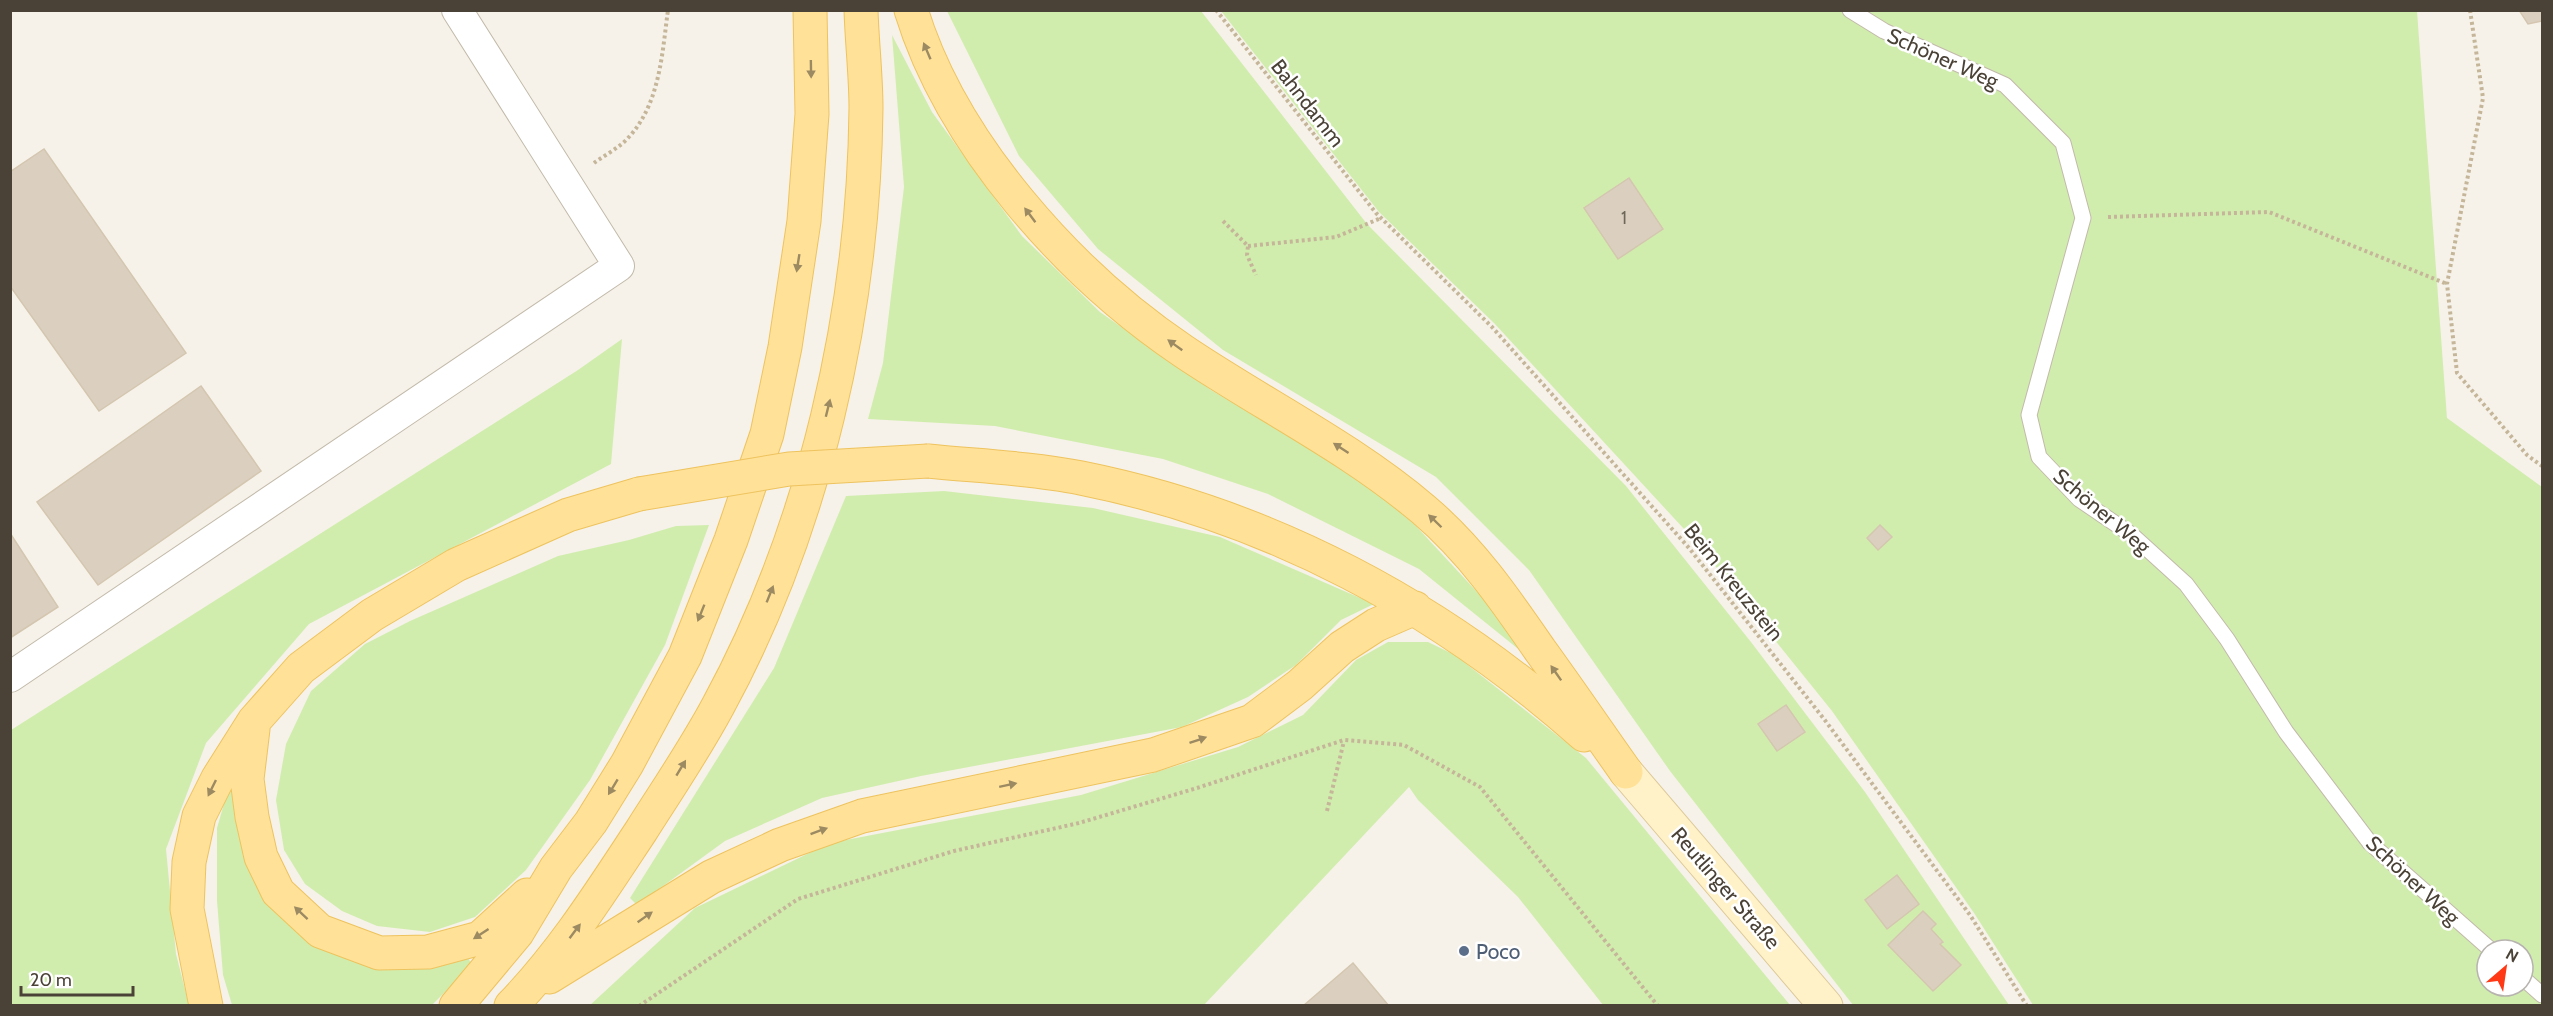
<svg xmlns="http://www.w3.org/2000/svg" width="2553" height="1016" font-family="Cabin,sans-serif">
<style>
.green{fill:#d1edae;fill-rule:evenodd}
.building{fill:#dbd0c0;stroke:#d4c6af;stroke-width:1.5}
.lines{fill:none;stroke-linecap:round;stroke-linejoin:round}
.lane-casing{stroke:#c2baaa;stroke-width:17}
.street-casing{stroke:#c2baaa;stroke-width:32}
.secondary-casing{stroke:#ddc997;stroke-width:35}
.primary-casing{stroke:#eec35e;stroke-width:35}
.path{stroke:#c5b69a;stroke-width:4;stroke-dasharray:3 3;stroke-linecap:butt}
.lane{stroke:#fff;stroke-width:15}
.street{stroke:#fff;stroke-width:30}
.secondary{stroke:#fff2c9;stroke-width:33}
.primary{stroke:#ffe198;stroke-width:33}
.primary-bridge-casing{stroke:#eec35e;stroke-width:35;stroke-linecap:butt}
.primary-bridge{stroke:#ffe198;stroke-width:33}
.oneway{fill:#9b8a62}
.service-dot{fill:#5c6f8a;stroke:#fff;stroke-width:2}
.labels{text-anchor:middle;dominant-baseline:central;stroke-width:5;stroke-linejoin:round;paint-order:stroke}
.number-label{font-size:18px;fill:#6e6658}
.street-label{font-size:21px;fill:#4a4236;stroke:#fff}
.service-label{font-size:21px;fill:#4e5e75;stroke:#fff;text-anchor:start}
</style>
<rect width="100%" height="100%" fill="#f6f2e9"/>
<!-- green -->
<path class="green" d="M947,11h254l166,213 259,262 125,156 114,150 144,213h-156l-183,-234 -141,-201 -93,-93 -213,-127 -125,-101 -79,-93z
M1221,11h1196l30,407 95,69v518h-509l-59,-92 -142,-202 -136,-169 -202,-219 -115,-111zM2487,950h36v36h-36z
M892,35l40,77 90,124 78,76 111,78 151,90 53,45 103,111 20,29 -119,-96 -151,-75 -105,-35 -168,-33 -127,-7 15,-56 21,-176z
M622,339l-11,125 -302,160 -103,119 -40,106 10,105 13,51 -178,1v-276l567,-360z
M944,491l149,17 127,29 154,67 -33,16 -45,45 -48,32 -66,30 -261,49 -99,22 -97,43 -88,64 -7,-7 144,-230 72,-172z
M709,525l-44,120 -75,135 -64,90 -51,47 -45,15 -53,-6 -35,-15 -37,-27 -21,-34 -8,-50 10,-56 25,-53 54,-47 45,-23 148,-65 71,-16 47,-14z
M1388,642h40l27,13 131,103 204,247h-187l-85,-108 -100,-97 -9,-13 -205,218 -615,1 106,-98 135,-65 251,-48 157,-48 65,-32 53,-55z
M228,790l11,3 47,128 181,35 5,9 -40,40h-200l-9,-30 -6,-74v-73z"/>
<!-- building -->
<path class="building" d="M2519,10h23v11l-14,3z
M44,149l142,204 -87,58 -89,-125v-114z
M1629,178l34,51 -45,30 -34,-51z
M201,386l60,85 -163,114 -61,-83z
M1880,525l12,12 -14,13 -11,-12z
M10,533l48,74 -48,31z
M1786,705l19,27 -28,19 -19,-27z
M1897,875l22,29 -32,25 -22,-29z
M1923,911l13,13 -5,5 12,13 -3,2 21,21 -28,26 -45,-46z
M1353,963l36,43h-86z"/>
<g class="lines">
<!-- lane casing -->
<g class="lane-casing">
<path id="lane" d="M1850,10l34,21 121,54 58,58 20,75 -54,197 10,42 40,42 53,36 54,49 41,55 59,93 84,111 121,107
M2523,978l19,17"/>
</g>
<!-- street casing -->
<g class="street-casing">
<path id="street" d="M10,677l609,-411 -162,-256"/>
</g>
<!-- secondary casing -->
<g class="secondary-casing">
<path id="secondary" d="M1626,772l200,234"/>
</g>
<!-- primary casing -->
<g class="primary-casing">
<path id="primary" d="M911,10c41,134 158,264 272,341 80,54 167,96 241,159 47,40 81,89 116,140 29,40 57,81 86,122
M928,461c50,5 103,7 153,17 190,38 359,129 503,257
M253,729l-6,50 5,38 9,40 17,35 42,39 59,22 49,-1 52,-14 47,-43
M549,977l162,-100 69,-32 82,-29 291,-61 99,-34 48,-36 42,-38 34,-22 39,-17
M206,1006l-19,-97 2,-47 10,-46 19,-38 36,-57 47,-53 71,-53 84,-50 112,-50 71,-21
M456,1006l61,-73 39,-65 35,-46 36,-58 58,-108 46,-116 36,-106 18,-87 19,-126 8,-107 -2,-104
M511,1006c52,-54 89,-113 130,-175 26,-41 54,-82 77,-125 97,-178 146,-396 148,-598 0,-32 -4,-65 -5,-98"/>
</g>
<!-- path -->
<path class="path" d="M1216,10l160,203 116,114 197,221 135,171 146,196 57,91
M2470,10l13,88 -36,186 10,89 70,82 15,11
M594,163c11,-8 25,-15 34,-25 32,-34 34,-84 40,-128
M2108,217l161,-5 178,72
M1223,221l25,25 -1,9 9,20
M1248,246l88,-9 45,-19
M1327,811l17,-70
M639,1006l159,-107 156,-48 125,-28 118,-35 147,-48 60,5 76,42 178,219"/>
<!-- lane -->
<use href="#lane" class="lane"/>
<!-- street -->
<use href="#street" class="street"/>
<!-- secondary -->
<use href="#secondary" class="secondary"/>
<!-- primary -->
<use href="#primary" class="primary"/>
<!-- primary-bridge casing -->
<g class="primary-bridge-casing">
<path id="primary-bridge" d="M639,494l150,-25 139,-8"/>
</g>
<!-- primary-bridge -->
<use href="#primary-bridge" class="primary-bridge"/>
</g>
<!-- one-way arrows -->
<defs><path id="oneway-solid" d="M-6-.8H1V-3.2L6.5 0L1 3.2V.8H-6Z" transform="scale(1.5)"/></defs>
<g class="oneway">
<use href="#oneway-solid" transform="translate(927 51) rotate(-113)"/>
<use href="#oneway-solid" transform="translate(811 69) rotate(89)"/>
<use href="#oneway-solid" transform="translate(1030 215) rotate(-127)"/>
<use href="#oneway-solid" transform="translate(798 263) rotate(99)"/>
<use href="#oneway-solid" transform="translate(1175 345) rotate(-144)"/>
<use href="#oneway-solid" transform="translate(828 408) rotate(-76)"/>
<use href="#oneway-solid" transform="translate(1341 448) rotate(-147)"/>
<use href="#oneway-solid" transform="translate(1435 521) rotate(-136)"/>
<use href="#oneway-solid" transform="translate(770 594) rotate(-68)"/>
<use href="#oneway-solid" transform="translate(701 613) rotate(112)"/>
<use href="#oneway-solid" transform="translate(1556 673) rotate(-125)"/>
<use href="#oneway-solid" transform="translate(1198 740) rotate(-19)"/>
<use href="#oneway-solid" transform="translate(681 768) rotate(-59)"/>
<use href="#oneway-solid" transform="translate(1008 785) rotate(-12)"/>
<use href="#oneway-solid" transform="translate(613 787) rotate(121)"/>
<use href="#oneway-solid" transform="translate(212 788) rotate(116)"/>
<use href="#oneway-solid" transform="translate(819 831) rotate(-20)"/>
<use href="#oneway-solid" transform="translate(301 913) rotate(-137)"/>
<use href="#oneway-solid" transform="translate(645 917) rotate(-35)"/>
<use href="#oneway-solid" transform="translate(575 931) rotate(-53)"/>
<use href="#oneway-solid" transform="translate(481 934) rotate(147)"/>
</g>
<!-- markers -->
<circle class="service-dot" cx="1464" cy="951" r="6"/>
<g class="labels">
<!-- number labels -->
<g class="number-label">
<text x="1624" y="218">1</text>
</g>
<!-- street labels -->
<g class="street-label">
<text transform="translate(1943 58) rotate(24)">Schöner Weg</text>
<text transform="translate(1308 103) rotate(52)">Bahndamm</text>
<text transform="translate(2102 511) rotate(40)">Schöner Weg</text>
<text transform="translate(1734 582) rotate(51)">Beim Kreuzstein</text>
<text transform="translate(2413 880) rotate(43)">Schöner Weg</text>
<text transform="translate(1726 888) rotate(49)">Reutlinger Straße</text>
</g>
<!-- service labels -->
<g class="service-label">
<text x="1476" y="951">Poco</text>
</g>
</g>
<!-- border -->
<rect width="2553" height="1016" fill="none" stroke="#4a4236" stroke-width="24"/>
<!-- north arrow -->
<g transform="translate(2505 968) rotate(29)"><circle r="28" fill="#ffffff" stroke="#b7b3af" stroke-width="1.5"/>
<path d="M0-4.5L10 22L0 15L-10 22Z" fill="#ff3916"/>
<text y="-9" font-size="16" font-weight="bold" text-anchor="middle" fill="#4a4236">N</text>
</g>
<!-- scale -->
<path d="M21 986v9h112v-9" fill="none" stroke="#4a4236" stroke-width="3"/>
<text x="30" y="986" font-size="18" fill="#4a4236" stroke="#ffffff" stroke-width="4.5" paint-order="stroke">20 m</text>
</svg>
